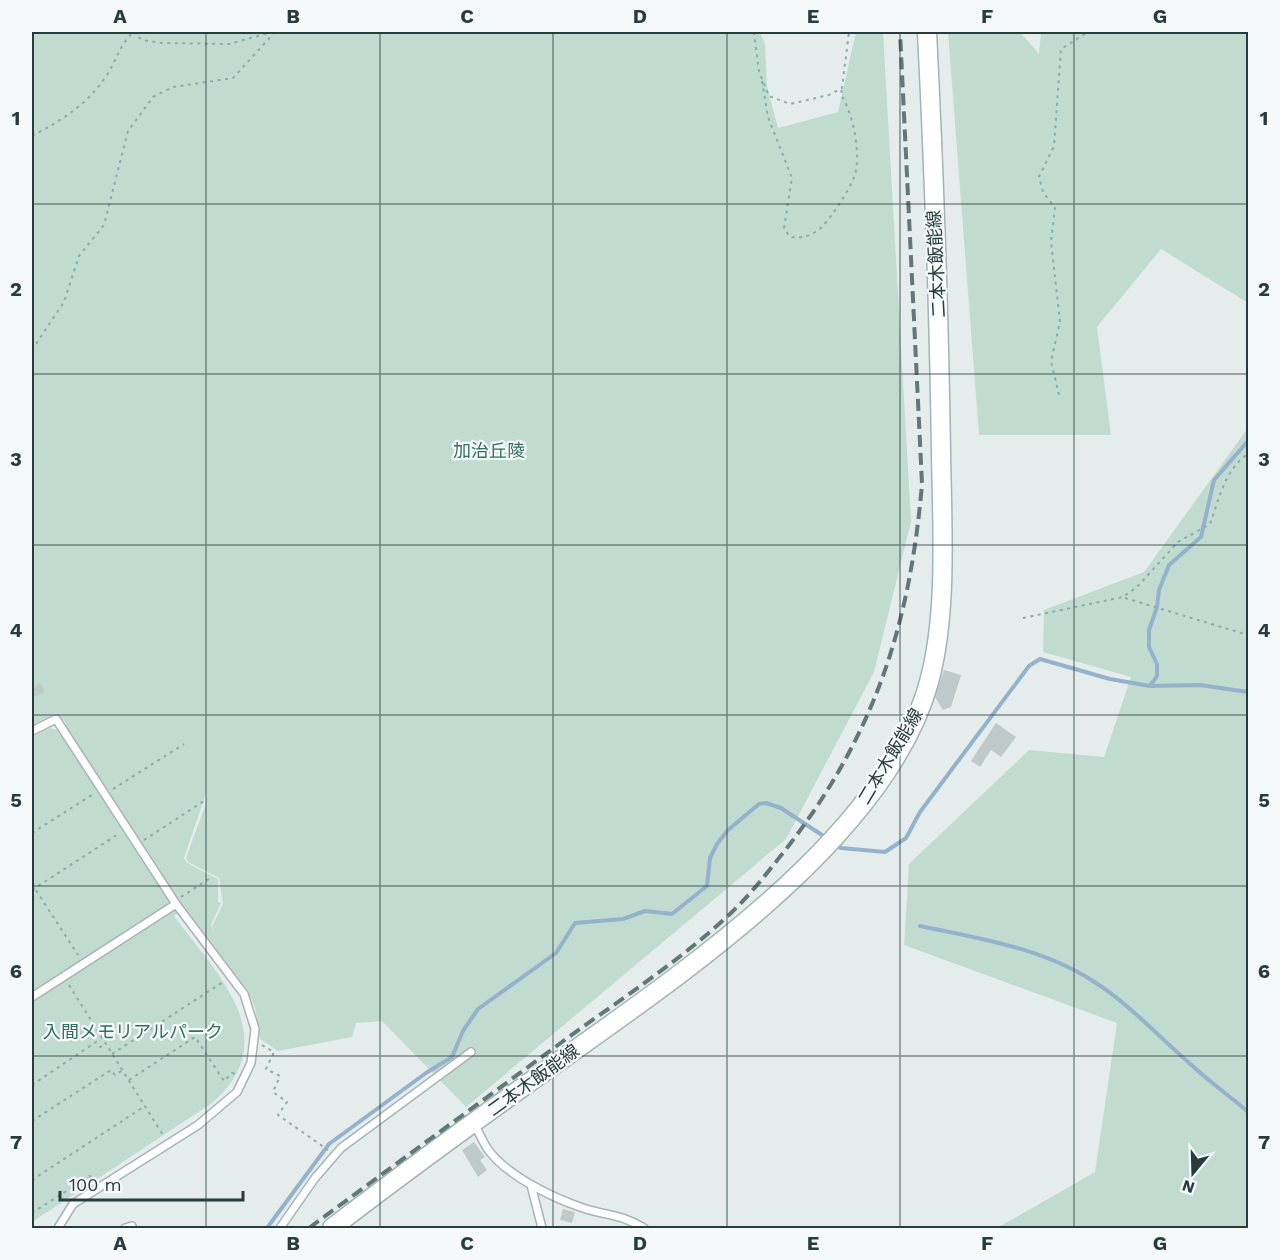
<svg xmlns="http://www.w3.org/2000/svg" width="1280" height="1260" font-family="'Work Sans','Noto Sans JP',sans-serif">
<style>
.green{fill:#c1dbd0;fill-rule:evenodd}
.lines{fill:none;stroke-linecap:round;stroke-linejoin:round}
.stream{stroke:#94b2cb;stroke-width:4}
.building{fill:#becac9}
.service-casing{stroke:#a8b4b4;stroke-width:10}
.secondary-casing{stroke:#a2b4b3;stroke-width:21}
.path{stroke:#89adac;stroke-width:2;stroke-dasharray:3 4.5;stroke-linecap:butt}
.service{stroke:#fff;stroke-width:7}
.secondary{stroke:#fff;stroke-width:18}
.rail{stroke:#617778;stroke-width:4;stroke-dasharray:12 6;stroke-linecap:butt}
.grid{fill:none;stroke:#263c3d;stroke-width:1.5;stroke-opacity:0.55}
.labels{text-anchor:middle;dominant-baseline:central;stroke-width:4.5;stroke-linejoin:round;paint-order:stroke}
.street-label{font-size:18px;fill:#263c3d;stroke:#f6f9f9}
.park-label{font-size:18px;fill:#356f5d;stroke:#f6f9f9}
.neatline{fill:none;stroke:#263c3d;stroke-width:2}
.grid-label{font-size:20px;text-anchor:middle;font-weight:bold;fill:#263c3d}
</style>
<rect width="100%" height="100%" fill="#e5edec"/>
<!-- green -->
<path class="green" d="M32,32h728l5,12 2,42 11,42 60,-16 18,-80h27l28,489 -37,151 -88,167 -320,268 -84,-86 -26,2 -4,14 -74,14 -18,-12 -5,-32 -7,-16 -63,-83 -11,8c42,57 112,122 38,187l-180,119v-485l18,-9 7,2 9,-7 -10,-10 -24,12zM207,791l-2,15 -19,52 2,4 31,16 4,26 -11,22 2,8 -3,-9 10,-22 -3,-1v-23l-31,-16 -3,-5z
M948,32h72l19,22 2,-22h207v271l-87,-54 -64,78 14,108h-132z
M1248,428v800h-251l98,-56 22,-149 -213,-78 5,-81 120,-114 75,7 27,-80 -88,-25 1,-42 100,-38z"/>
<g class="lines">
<!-- stream -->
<path class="stream" d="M1151,686l49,-1 48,7
M834,843l7,5 44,4 21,-14 14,-26 109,-146 11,-7 70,20 40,7 7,-10v-12l-8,-17v-17l8,-23 2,-17 10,-25 32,-28 13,-57 34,-39
M920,926c58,12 122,22 173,55 35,22 63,53 94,80 19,18 40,33 60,50
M267,1228l62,-84 97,-71 26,-16 11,-26 15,-22 78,-56 19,-30 48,-4 22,-8 27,3 35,-28 3,-28 7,-14 11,-14 31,-26 7,-1 15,5 44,29"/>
</g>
<!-- building -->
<path class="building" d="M944,670l17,5 -10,32 -8,3 -8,-13z
M40,683l4,9 -12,6v-10z
M996,723l20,14 -15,20 -10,-7 -11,17 -9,-6z
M78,1025l5,8 -12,8 -5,-8z
M474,1142l11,15 -5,3 7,10 -9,7 -16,-27z
M563,1209l12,3 -3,11 -12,-3z"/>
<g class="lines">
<!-- service casing -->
<g class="service-casing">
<path id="service" d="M32,731l24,-12 120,185 68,90 11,35 -4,34 -14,29 -39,33 -125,79 -15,24
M32,997l144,-93
M474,1123c4,8 8,17 13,25 18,27 66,50 96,60 24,8 38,6 61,20
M531,1185l11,43
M125,1228l7,-2
M280,1228l35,-50 26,-30 130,-96"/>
</g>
<!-- secondary casing -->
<g class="secondary-casing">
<path id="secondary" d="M332,1228c74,-57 150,-112 226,-166 125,-89 329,-226 371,-380 19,-69 13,-158 12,-229 -2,-140 -7,-281 -14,-421"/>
</g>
<!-- path -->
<path class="path" d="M133,32l9,8 20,3 67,1 43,-12
M754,32l5,40 10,24 21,8 39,-9 13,-7 7,-56
M762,81l6,36 24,61 -8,50 6,9c10,1 18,0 27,-6 10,-6 33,-42 37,-54 8,-20 -1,-65 -13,-82l1,-7
M32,136c30,-16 55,-31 75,-61 10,-16 11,-27 26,-43
M32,350l32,-48 15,-46 25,-31 24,-94 25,-34 20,-10 60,-9 42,-46
M1059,395l-8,-34 9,-39 -9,-81 4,-33 -12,-16 -4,-15 15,-31 7,-97 27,-17
M1125,598l123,37
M1023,618l100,-21 14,-10 41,-45 32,-18c9,-25 15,-55 38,-70
M113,789l71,-45
M32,833l63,-40
M144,840l63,-41
M32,884l46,71
M32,890l88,-57
M181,897l28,-18
M69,985l94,150
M262,1045l12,7 -8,17 14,7 -7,16 14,10 -9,13 50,35
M112,1054l111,-72
M129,1080l66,-43 29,44 8,-8 4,1
M32,1085l64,-43 4,5 6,-3
M32,1121l79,-51 4,5 8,-5
M32,1180l113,-74
M32,1213l58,-37 3,5"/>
<!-- service -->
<use href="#service" class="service"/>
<!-- secondary -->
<use href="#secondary" class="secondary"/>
<!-- rail -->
<path class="rail" d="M309,1228c84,-62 169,-124 253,-186 56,-41 118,-81 169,-129 22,-21 40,-45 59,-69 86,-113 120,-221 132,-360l-22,-452"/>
</g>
<!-- grid -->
<path class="grid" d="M206,32v1196M380,32v1196M553,32v1196M727,32v1196M900,32v1196M1074,32v1196M32,204h1216M32,374h1216M32,545h1216M32,715h1216M32,886h1216M32,1056h1216"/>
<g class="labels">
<!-- street labels -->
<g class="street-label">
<text transform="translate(936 264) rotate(-93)">二本木飯能線</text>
<text transform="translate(890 756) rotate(-59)">二本木飯能線</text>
<text transform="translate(533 1080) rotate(-36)">二本木飯能線</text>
</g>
<!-- park labels -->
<g class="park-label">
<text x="489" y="450">加治丘陵</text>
<text x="133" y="1031">入間メモリアルパーク</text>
</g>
</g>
<!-- border -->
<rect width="1280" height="1260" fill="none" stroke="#f6f9f9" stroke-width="66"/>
<!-- north arrow -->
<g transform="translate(1193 1173) rotate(199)" stroke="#f6f9f9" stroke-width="4.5" paint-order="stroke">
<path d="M0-4.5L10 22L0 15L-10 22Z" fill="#263c3d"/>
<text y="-9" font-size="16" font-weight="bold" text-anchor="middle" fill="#263c3d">N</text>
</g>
<!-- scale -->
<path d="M60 1191v9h183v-9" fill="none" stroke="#263c3d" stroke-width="3"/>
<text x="69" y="1191" font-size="18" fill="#263c3d" stroke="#f6f9f9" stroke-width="4.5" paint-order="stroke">100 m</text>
<rect x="33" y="33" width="1214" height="1194" class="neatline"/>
<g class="grid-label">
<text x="120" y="23">A</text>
<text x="293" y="23">B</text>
<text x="467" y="23">C</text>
<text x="640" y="23">D</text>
<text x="813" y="23">E</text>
<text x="987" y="23">F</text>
<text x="1160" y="23">G</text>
<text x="16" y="125">1</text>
<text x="1264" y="125">1</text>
<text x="16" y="296">2</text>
<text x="1264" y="296">2</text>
<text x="16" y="466">3</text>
<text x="1264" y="466">3</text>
<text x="16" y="637">4</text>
<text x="1264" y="637">4</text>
<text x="16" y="807">5</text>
<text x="1264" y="807">5</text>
<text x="16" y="978">6</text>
<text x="1264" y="978">6</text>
<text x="16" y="1149">7</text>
<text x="1264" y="1149">7</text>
<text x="120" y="1250">A</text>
<text x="293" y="1250">B</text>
<text x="467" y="1250">C</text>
<text x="640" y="1250">D</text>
<text x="813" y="1250">E</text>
<text x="987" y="1250">F</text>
<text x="1160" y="1250">G</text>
</g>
</svg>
